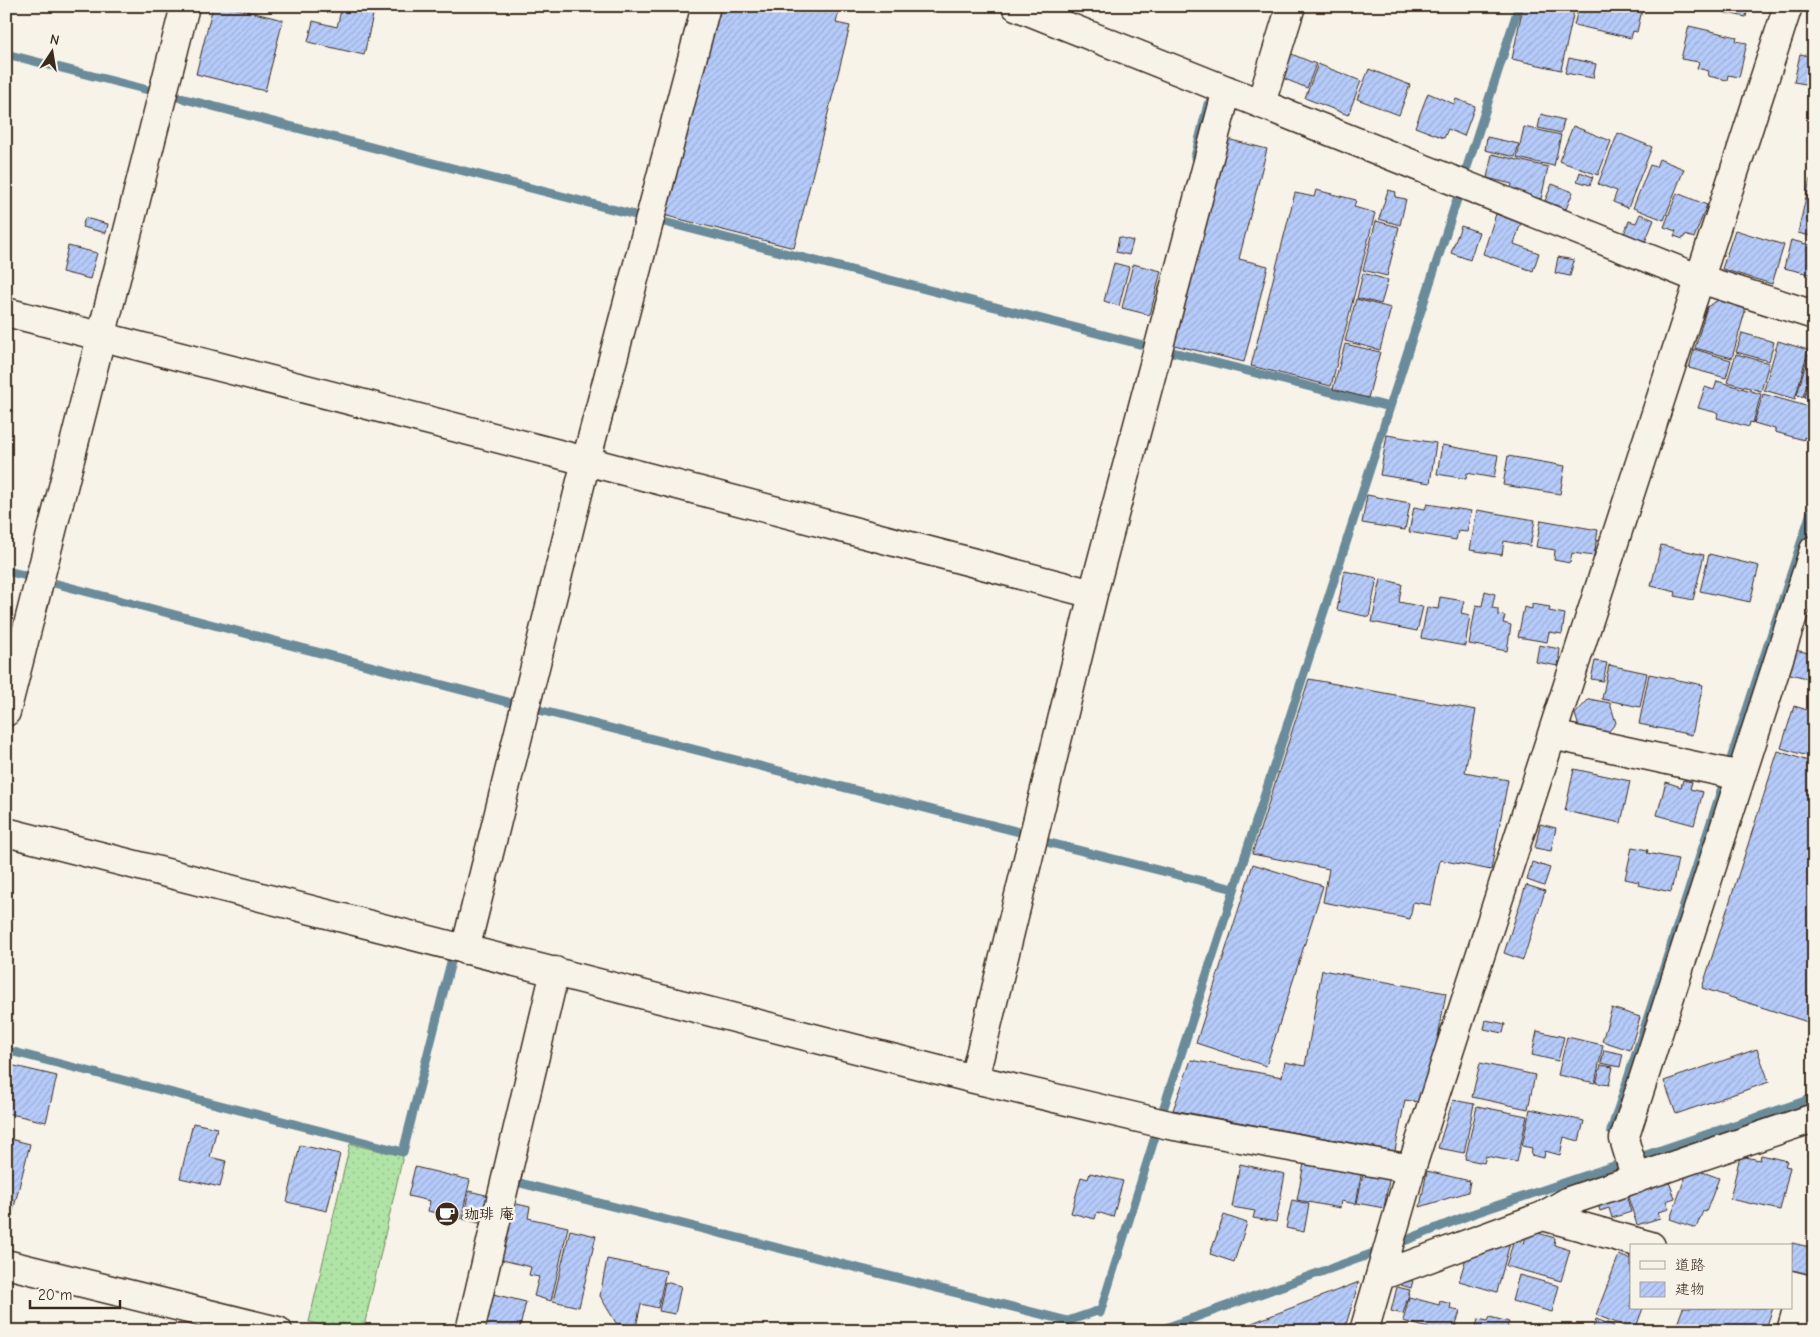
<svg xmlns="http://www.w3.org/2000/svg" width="1820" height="1337" font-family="'Comic Neue','Klee One',sans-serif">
<defs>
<pattern id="grass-dots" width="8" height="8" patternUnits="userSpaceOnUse" patternTransform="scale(1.25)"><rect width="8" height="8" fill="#afe4a6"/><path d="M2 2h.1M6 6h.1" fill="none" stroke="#97c48e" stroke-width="1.8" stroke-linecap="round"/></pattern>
<pattern id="building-hatch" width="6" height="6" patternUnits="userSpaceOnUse" patternTransform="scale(1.25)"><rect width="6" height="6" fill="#b5cbfa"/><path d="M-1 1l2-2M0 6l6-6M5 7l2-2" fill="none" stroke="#9daed6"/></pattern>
</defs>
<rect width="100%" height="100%" fill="#f7f3e8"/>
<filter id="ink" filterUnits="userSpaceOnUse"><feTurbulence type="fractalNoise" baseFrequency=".02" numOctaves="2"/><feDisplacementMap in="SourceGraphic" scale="10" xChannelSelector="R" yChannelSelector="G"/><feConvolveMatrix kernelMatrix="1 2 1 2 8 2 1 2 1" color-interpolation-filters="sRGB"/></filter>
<g filter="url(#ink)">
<path fill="url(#grass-dots)" stroke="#758762" d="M350,1144L403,1156L363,1331H347L309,1322Z"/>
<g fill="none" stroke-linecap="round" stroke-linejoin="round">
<path stroke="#6b8b9a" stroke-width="9" d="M6,54L156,92
M173,96L643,217
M1195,157L1208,104
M1467,167L1519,6
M664,222L1147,346
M1165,350L1390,407
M6,571L32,577
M46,581L515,704L514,710
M535,709L1023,833L1026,824
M1730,762L1814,503
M1046,842L1234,889
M6,1050L403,1152L453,954
M1163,1110L1458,196
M1611,1131L1722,788
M512,1181L1068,1321L1100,1310
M1394,1245L1472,1214L1814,1098
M1100,1313L1154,1140
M1157,1331L1382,1250"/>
</g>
<path fill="url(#building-hatch)" stroke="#3b2a1e" d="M213,6H226L283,20L265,91L196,74Z
M342,6H375L364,55L308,42L313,21L337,27Z
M716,6H818L839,11L836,23L850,26L794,248L663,215Z
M1523,6H1575L1561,70L1512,59Z
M1579,6H1625L1642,10L1637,32L1633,31L1631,38L1574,25Z
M1718,6H1748L1746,17L1717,11Z
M1689,26L1737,37L1736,41L1747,43L1739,77L1728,75L1727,80L1708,76L1709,71L1697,68L1699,62L1681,59Z
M1289,53L1316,64L1307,88L1280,77Z
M1800,54L1814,57V94L1809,93L1811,85L1794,82Z
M1569,58L1596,64L1593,78L1565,73Z
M1318,64L1361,81L1348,115L1305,98Z
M1369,69L1410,85L1399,115L1357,99Z
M1428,93L1454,104L1456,99L1475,106L1464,136L1448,129L1444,138L1415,127Z
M1541,114L1564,120L1561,133L1538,128Z
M1573,126L1611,141L1598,175L1559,161Z
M1524,127L1561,135L1554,166L1517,158Z
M1618,133L1652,147L1628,208L1613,202L1617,191L1598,184Z
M1487,137L1519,144L1515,157L1485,150Z
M1223,138L1267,149L1239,259L1268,266L1244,362L1170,344Z
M1492,154L1548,167L1541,199L1511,192L1512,184L1487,178Z
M1659,159L1684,169L1664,220L1633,208L1650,165L1656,167Z
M1580,172L1593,177L1590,185L1577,181Z
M1810,179L1814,180V237L1798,233Z
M1552,184L1573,192L1566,209L1545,201Z
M1316,190L1356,200L1354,207L1375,213L1331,386L1251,366L1295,193L1314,197Z
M1388,190L1396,192L1395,197L1406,199L1400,225L1379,219Z
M1677,193L1707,205L1694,238L1685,235L1683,239L1674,236L1676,231L1664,227Z
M1496,214L1521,222L1514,244L1539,253L1533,271L1483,254Z
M1640,214L1654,220L1645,242L1624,234L1629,221L1636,223Z
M85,218L108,224L106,233L82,227Z
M1376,221L1399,227L1387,276L1363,270Z
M1461,226L1479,232L1470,260L1451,253Z
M1735,230L1784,245L1772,284L1722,269Z
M1119,237L1133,241L1129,255L1116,252Z
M1791,240L1814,246V275L1784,268Z
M68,246L97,253L90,279L62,272Z
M1558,257L1574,260L1570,276L1555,273Z
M1114,263L1129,267L1119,306L1104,301Z
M1133,264L1161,271L1150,315L1122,308Z
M1363,273L1388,280L1381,304L1357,298Z
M1356,299L1391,308L1380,350L1345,341Z
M1718,300L1746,308L1732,358L1695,348L1707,307Z
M1742,333L1774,342L1769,361L1736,352Z
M1778,341L1808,350L1795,399L1764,390Z
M1345,344L1380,352L1368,398L1333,389Z
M1694,349L1731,360L1726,378L1689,368Z
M1736,354L1769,363L1761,391L1727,382Z
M1808,355L1814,356V361L1803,397L1797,395Z
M1814,363V388L1807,386Z
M1717,381L1761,394L1753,423L1750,422L1749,427L1717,418L1718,413L1698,408L1705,387L1714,390Z
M1807,388L1814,389V400L1804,398Z
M1763,394L1806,406L1808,402L1814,404V434L1811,439L1804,437V440L1775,432V429L1754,423Z
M1387,435L1436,443L1430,483L1380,475Z
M1442,445L1498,455L1494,478L1467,473L1466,479L1437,474Z
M1508,456L1565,466L1560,494L1503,485Z
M1367,495L1410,503L1405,530L1362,523Z
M1427,504L1471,511L1467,532L1458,531L1456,540L1409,532L1414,507L1425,509Z
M1477,510L1535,520L1530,546L1504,541L1502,555L1470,550Z
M1541,520L1598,530L1594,556L1572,553L1570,563L1554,560L1555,550L1536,547Z
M1661,545L1704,555L1693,600L1675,596L1676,592L1651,586Z
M1709,554L1759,566L1750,602L1700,591Z
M1345,571L1377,578L1369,617L1337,610Z
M1381,579L1402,584L1399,602L1423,607L1417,631L1372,622Z
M1485,591L1495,594L1492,608L1498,609V615L1505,616L1503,623L1511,625L1507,651L1469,644L1476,605L1482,606Z
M1440,597L1464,601L1461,613L1470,615L1465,646L1421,638L1427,607L1438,609Z
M1532,604L1550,607L1549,611L1565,614L1562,634L1549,632L1547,642L1518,637L1524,607L1532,609Z
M1539,645L1560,649L1558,666L1536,662Z
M1791,649L1813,654L1807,678L1786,673Z
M1595,661L1607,663L1603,681L1591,679Z
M1609,665L1647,673L1640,707L1602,699Z
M1649,674L1703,685L1692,735L1639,724Z
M1309,679L1476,710L1465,772L1508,780L1491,870L1440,860L1431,905L1413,902L1410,919L1323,902L1329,869L1252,854Z
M1589,699L1610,703L1616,723L1602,739L1581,734L1575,714Z
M1794,706L1814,712V758L1781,748Z
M1778,751L1814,763V1024L1702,988Z
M1574,769L1630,781L1621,823L1565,811Z
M1683,780L1692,782L1690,789L1703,792L1694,825L1657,815L1666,782L1681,787Z
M1540,824L1556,828L1551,851L1535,848Z
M1632,847L1648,850L1647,853L1678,859L1671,892L1638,885L1639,882L1625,879Z
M1532,862L1550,868L1544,886L1527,880Z
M1253,864L1323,886L1266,1066L1196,1043Z
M1526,885L1545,891L1523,960L1504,953Z
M1322,970L1446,993L1436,1048L1418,1102L1405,1100L1395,1151L1173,1110L1191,1060L1282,1077L1285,1062L1305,1066Z
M1612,1008L1640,1017L1630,1050L1602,1041Z
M1486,1020L1505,1024L1503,1033L1484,1029Z
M1537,1031L1564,1037L1558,1061L1532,1055Z
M1567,1037L1603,1045L1595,1083L1558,1075Z
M1757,1049L1769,1082L1676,1114L1664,1081Z
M1604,1050L1623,1054L1620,1067L1601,1063Z
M1480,1063L1535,1075L1528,1109L1472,1097Z
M6,1064L57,1076L46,1122L6,1113Z
M1601,1065L1613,1067L1609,1085L1596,1083Z
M1453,1100L1474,1104L1464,1153L1438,1148Z
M1477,1106L1527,1116L1517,1162L1486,1156L1484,1163L1465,1159Z
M1530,1109L1584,1121L1579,1141L1564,1137L1560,1155L1545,1151L1544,1158L1531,1155L1532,1148L1522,1146Z
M193,1123L217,1128L210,1157L226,1161L220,1187L180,1178Z
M1814,1134V1158L1807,1156Z
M6,1138L30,1144L12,1215L6,1214Z
M300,1145L340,1154L327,1211L287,1202Z
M1761,1155L1787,1161L1785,1166L1790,1167L1780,1210L1730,1199L1740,1156L1760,1160Z
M1305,1158L1362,1170L1356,1204L1341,1201L1340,1208L1297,1200Z
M1240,1164L1285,1174L1276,1222L1253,1218L1255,1211L1232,1207Z
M415,1167L470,1180L461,1219L428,1211L430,1201L408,1196Z
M1689,1167L1719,1178L1706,1212L1703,1211L1696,1228L1670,1219Z
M1364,1169L1390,1175L1384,1208L1357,1203Z
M1427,1171L1470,1181L1468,1192L1420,1207Z
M1090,1173L1123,1181L1113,1217L1097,1212L1095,1219L1071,1213L1081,1177L1088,1179Z
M1666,1174L1675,1198L1666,1201L1669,1209L1658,1212L1660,1218L1637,1225L1625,1188Z
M1624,1188L1631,1212L1612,1218L1609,1208L1600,1211L1596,1197Z
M469,1191L490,1196L483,1224L463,1219Z
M1292,1200L1309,1204L1304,1232L1286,1228Z
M508,1202L530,1207L528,1218L568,1227L551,1301L534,1296L539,1277L529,1275L531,1267L494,1258Z
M1224,1215L1247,1223L1234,1262L1210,1254Z
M570,1230L596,1236L579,1307L553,1301Z
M1528,1230L1555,1238L1554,1245L1570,1250L1561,1281L1506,1266L1514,1240L1524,1243Z
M1511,1239L1497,1292L1459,1281L1467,1255Z
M1792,1243L1814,1248V1278L1791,1273Z
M1631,1251V1308H1643L1635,1330L1596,1315L1619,1255L1629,1259Z
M607,1259L666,1271L658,1308L641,1304L636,1327L616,1323L600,1296Z
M1519,1275L1559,1286L1552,1312L1512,1301Z
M1403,1278L1413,1281L1411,1288L1401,1285Z
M665,1282L681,1286L675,1314L659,1311Z
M1359,1282L1344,1331H1231Z
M1397,1287L1410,1290L1403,1314L1391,1311Z
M489,1293L526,1302L519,1331H479Z
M1409,1297L1439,1305L1440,1301L1451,1304L1450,1309L1460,1311L1454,1331H1439L1403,1321Z
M1683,1308H1773L1765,1331H1686L1676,1327Z
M1490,1317L1509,1322L1507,1327L1522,1331H1475L1478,1319L1488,1321Z
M1596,1319L1614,1326L1612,1331H1592Z"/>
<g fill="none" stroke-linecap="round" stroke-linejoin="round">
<defs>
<path id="minor" d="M1016,6L1700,279L1814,315
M1261,103L1291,6
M6,312L586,461L1093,594
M6,712L185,6
M1552,735L1741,776
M6,832L974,1079L1169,1125L1411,1169
M465,950L586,461L706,6
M974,1079L1093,594L1227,90
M1636,1179L1624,1139L1814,550
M1543,1216L1569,1201L1814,1118
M1380,1276L1543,1216L1651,1246
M1791,1285L1803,1288L1791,1331
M470,1331L555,971
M1364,1331L1411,1169L1788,6"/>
<path id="secondary" d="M6,1264L278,1331"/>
</defs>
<use href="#minor" stroke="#3b2a1e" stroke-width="31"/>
<use href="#secondary" stroke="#3b2a1e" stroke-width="31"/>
<use href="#minor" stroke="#f7f3e8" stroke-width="28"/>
<use href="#secondary" stroke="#f7f3e8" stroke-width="28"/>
</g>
</g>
<defs>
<symbol id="cafe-disc" viewBox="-11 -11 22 22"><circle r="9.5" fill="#3b2a1e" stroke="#f7f3e8"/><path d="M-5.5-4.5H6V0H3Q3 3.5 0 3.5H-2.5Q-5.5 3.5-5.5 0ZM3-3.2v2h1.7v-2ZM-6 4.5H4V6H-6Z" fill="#fff"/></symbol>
</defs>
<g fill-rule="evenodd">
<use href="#cafe-disc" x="433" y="1200" width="28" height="28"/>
</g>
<g text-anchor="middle" stroke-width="5" stroke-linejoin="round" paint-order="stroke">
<g font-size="15" font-weight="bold" fill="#3b2a1e" stroke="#f7f3e8" text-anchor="start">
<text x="464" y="1219">珈琲 庵</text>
</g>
</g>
<rect width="1820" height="1337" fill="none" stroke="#f7f3e8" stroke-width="25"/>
<rect x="12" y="12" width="1795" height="1312" fill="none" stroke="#3b2a1e" stroke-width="2" filter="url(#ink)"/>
<rect x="1630" y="1244" width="162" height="65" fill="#f7f3e8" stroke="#aca397"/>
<rect x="1640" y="1261" width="25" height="8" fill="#f7f3e8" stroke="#aca397"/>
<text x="1675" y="1270" font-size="15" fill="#3b2a1e">道路</text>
<rect x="1640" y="1282" width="25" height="15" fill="url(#building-hatch)" stroke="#aca397"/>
<text x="1675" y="1294" font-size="15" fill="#3b2a1e">建物</text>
<g transform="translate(52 52) rotate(12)" stroke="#f7f3e8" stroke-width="4" paint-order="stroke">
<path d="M0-4L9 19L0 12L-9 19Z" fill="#3b2a1e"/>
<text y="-8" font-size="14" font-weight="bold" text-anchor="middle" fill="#3b2a1e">N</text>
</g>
<path d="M30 1300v8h90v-8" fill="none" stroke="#3b2a1e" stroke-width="2.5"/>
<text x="38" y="1300" font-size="15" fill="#3b2a1e" stroke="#f7f3e8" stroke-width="4" paint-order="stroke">20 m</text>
</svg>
